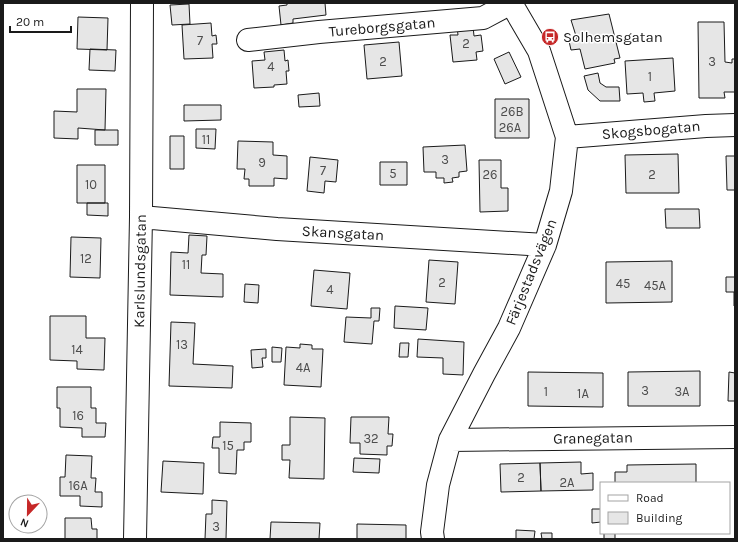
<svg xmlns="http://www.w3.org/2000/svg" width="738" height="542" font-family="Karla,sans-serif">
<rect width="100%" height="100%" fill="#fff"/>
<path fill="#e6e6e6" stroke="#1a1a1a" d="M287,3H325L326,15L293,19V23L281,25L279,6L287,5Z
M189,4L190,24L172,25L170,5Z
M609,14L620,58L614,59L615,63L585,69L580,49L571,50L569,41L577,39L571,20Z
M78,17L108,18L107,50L77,49Z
M698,22H724L725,62L732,63V59H735V92H724L725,98H699Z
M211,23L212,36L216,35L217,44H212L213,58L184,59L182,25Z
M473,26L474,36L481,35L483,51L476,52L477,60L453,62L450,35H458L457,27Z
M399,42L402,76L367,79L364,45Z
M90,49L116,50L115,71L89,70Z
M284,50L285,61L288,60L289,71H286L287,84L274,85V87L254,88L252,61L265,60L264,52Z
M509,52L521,77L505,84L494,59Z
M673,58L675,91L654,93L655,101L644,102L643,93L627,94L625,61Z
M598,73L600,83L606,87H619L620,101H600L588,90L584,76Z
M77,89H106L105,130L78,128V139L54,138V111L77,112Z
M319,93L320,106L299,107L298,95Z
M495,99H529V138H495Z
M184,105H221V120L184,121Z
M196,129H216L215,149L196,148Z
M95,130H118V145H95Z
M170,136H184V169H170Z
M238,141L273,142V155L287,156V179L274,178V186H249V179H244L245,169H237Z
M465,145L467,171L459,172V177L452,178L453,182L444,183V178H436V172H424L423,147Z
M678,154L679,193H626L625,155Z
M726,156H735V190H727Z
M310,157L338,160L336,182L325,181L324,193L307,191Z
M479,160H501V188H508V211L480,212Z
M380,162H407V185H380Z
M77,165H105V203H77Z
M87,203H108V216L87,215Z
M665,209H699L700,228H666Z
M189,235L207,236L206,255H202L201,273L223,274V297L170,295L171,252L188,253Z
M71,237L101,238L100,278L70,277Z
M429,260L458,262L455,304L426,302Z
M672,261V302L606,303V262Z
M314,270L350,273L347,309L311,306Z
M726,277H735V306H734V292H726Z
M245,284L259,285L258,303L244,302Z
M395,306L428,308L426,330L394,328Z
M371,308H380L379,321H374L372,344L344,342L346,317L371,318Z
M50,316H86V338H105L104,370L77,369V361L50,360Z
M171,322L195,323L193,364L233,366L232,388L169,386Z
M418,339L464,342L463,375L443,374V358L417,357Z
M400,343H409L408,357H399Z
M300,344L312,345V349H323L321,387L284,385L286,347L300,348Z
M272,347L282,348L281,362H272Z
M266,349V358H262L263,367L252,368L251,350Z
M700,371V406H628V372Z
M528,372L603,373V407L528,406Z
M729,372L735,373V401H728Z
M57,387H91V408H96V423H106L105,437H82V428L60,427V408H57Z
M290,417L325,418L324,479L289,478L290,460H282V445H290Z
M351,417H389L388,434H393L392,446H387V455L360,454V443H350Z
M220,422L251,423V442H244V450H237L236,474L219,473V448H212L213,437H220Z
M66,455L92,456L91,478H96L95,492H102V507L80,506V496H60V477H65Z
M354,458L380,459L379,473L353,472Z
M163,461L204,463L203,494L161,492Z
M581,462V474L593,473V490L541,491L540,463Z
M540,463L541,491L501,492L500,464Z
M696,464V483H615V472H627V465Z
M212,500L227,501L226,539H205L206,514H212Z
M592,509H601V522L592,523Z
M65,518H91L92,529H97V539H65Z
M271,522L320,523L319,539H270Z
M357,524L406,525V539H357Z
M516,530L535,531L534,539H516Z
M541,533H552V539H542Z
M604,533H615V539H604Z"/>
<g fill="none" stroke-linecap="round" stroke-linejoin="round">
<defs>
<path id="minor" d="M248,40L319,32L483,18L511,3
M567,137L706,126L735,125
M141,217L277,229L545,245
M450,440L735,437
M135,539L141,217L142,3
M433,539L432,532L438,485L450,440L484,374L509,328L545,245L561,191L567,137L539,51L511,3"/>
</defs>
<use href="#minor" stroke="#1a1a1a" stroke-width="24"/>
<use href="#minor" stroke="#fff" stroke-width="22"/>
</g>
<defs>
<symbol id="bus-disc" viewBox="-11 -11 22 22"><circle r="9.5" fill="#c62828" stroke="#fff"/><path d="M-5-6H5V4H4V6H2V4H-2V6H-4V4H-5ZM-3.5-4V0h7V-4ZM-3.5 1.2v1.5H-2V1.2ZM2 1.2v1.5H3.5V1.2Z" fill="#fff"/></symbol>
</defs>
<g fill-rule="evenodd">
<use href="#bus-disc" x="540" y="27" width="20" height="20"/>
</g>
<g text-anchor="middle" stroke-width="3" stroke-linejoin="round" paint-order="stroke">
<g font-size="13" fill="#4d4d4d">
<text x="200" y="45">7</text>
<text x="466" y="48">2</text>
<text x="383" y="66">2</text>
<text x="712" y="66">3</text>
<text x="271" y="71">4</text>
<text x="650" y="81">1</text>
<text x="512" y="116">26B</text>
<text x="510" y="132">26A</text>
<text x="206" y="144">11</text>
<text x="445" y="164">3</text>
<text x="262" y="167">9</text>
<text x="323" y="175">7</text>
<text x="393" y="178">5</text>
<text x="490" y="179">26</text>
<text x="652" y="179">2</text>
<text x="91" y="189">10</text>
<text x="86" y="263">12</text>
<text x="186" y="269">11</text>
<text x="442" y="287">2</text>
<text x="623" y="288">45</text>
<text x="655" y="290">45A</text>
<text x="330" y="294">4</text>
<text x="182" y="349">13</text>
<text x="77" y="354">14</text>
<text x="303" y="372">4A</text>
<text x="645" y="395">3</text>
<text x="546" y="396">1</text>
<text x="682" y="396">3A</text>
<text x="583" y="398">1A</text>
<text x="78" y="420">16</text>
<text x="371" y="443">32</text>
<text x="228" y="450">15</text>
<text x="521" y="482">2</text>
<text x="567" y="487">2A</text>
<text x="78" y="490">16A</text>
<text x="216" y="531">3</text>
</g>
<g font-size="15" fill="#1a1a1a" stroke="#fff">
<text transform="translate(382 27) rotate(-5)" y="5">Tureborgsgatan</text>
<text transform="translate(651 130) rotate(-5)" y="5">Skogsbogatan</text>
<text transform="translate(343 233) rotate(3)" y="5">Skansgatan</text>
<text transform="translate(140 271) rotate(-89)" y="5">Karlslundsgatan</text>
<text transform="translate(531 272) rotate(-68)" y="5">Färjestadsvägen</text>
<text transform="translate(593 438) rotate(-1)" y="5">Granegatan</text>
</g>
<g font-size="15" fill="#1a1a1a" stroke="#fff" text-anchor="start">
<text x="563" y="42">Solhemsgatan</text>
</g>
</g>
<rect width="738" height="542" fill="none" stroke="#1a1a1a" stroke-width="8"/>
<rect x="600" y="482" width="130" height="52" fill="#ffffff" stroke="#a3a3a3"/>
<rect x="608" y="495" width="20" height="6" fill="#ffffff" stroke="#a3a3a3"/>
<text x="636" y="502" font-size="12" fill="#1a1a1a">Road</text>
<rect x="608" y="512" width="20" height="12" fill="#e6e6e6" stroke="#a3a3a3"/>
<text x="636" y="522" font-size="12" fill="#1a1a1a">Building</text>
<g transform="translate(28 514) rotate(202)"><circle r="19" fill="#ffffff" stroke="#a3a3a3"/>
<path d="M0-3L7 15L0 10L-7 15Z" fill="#c62828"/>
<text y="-6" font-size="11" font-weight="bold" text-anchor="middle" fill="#1a1a1a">N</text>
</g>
<path d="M10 26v6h61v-6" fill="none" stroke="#1a1a1a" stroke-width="2"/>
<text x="16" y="26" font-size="12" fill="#1a1a1a" stroke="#ffffff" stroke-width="3" paint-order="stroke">20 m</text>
</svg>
